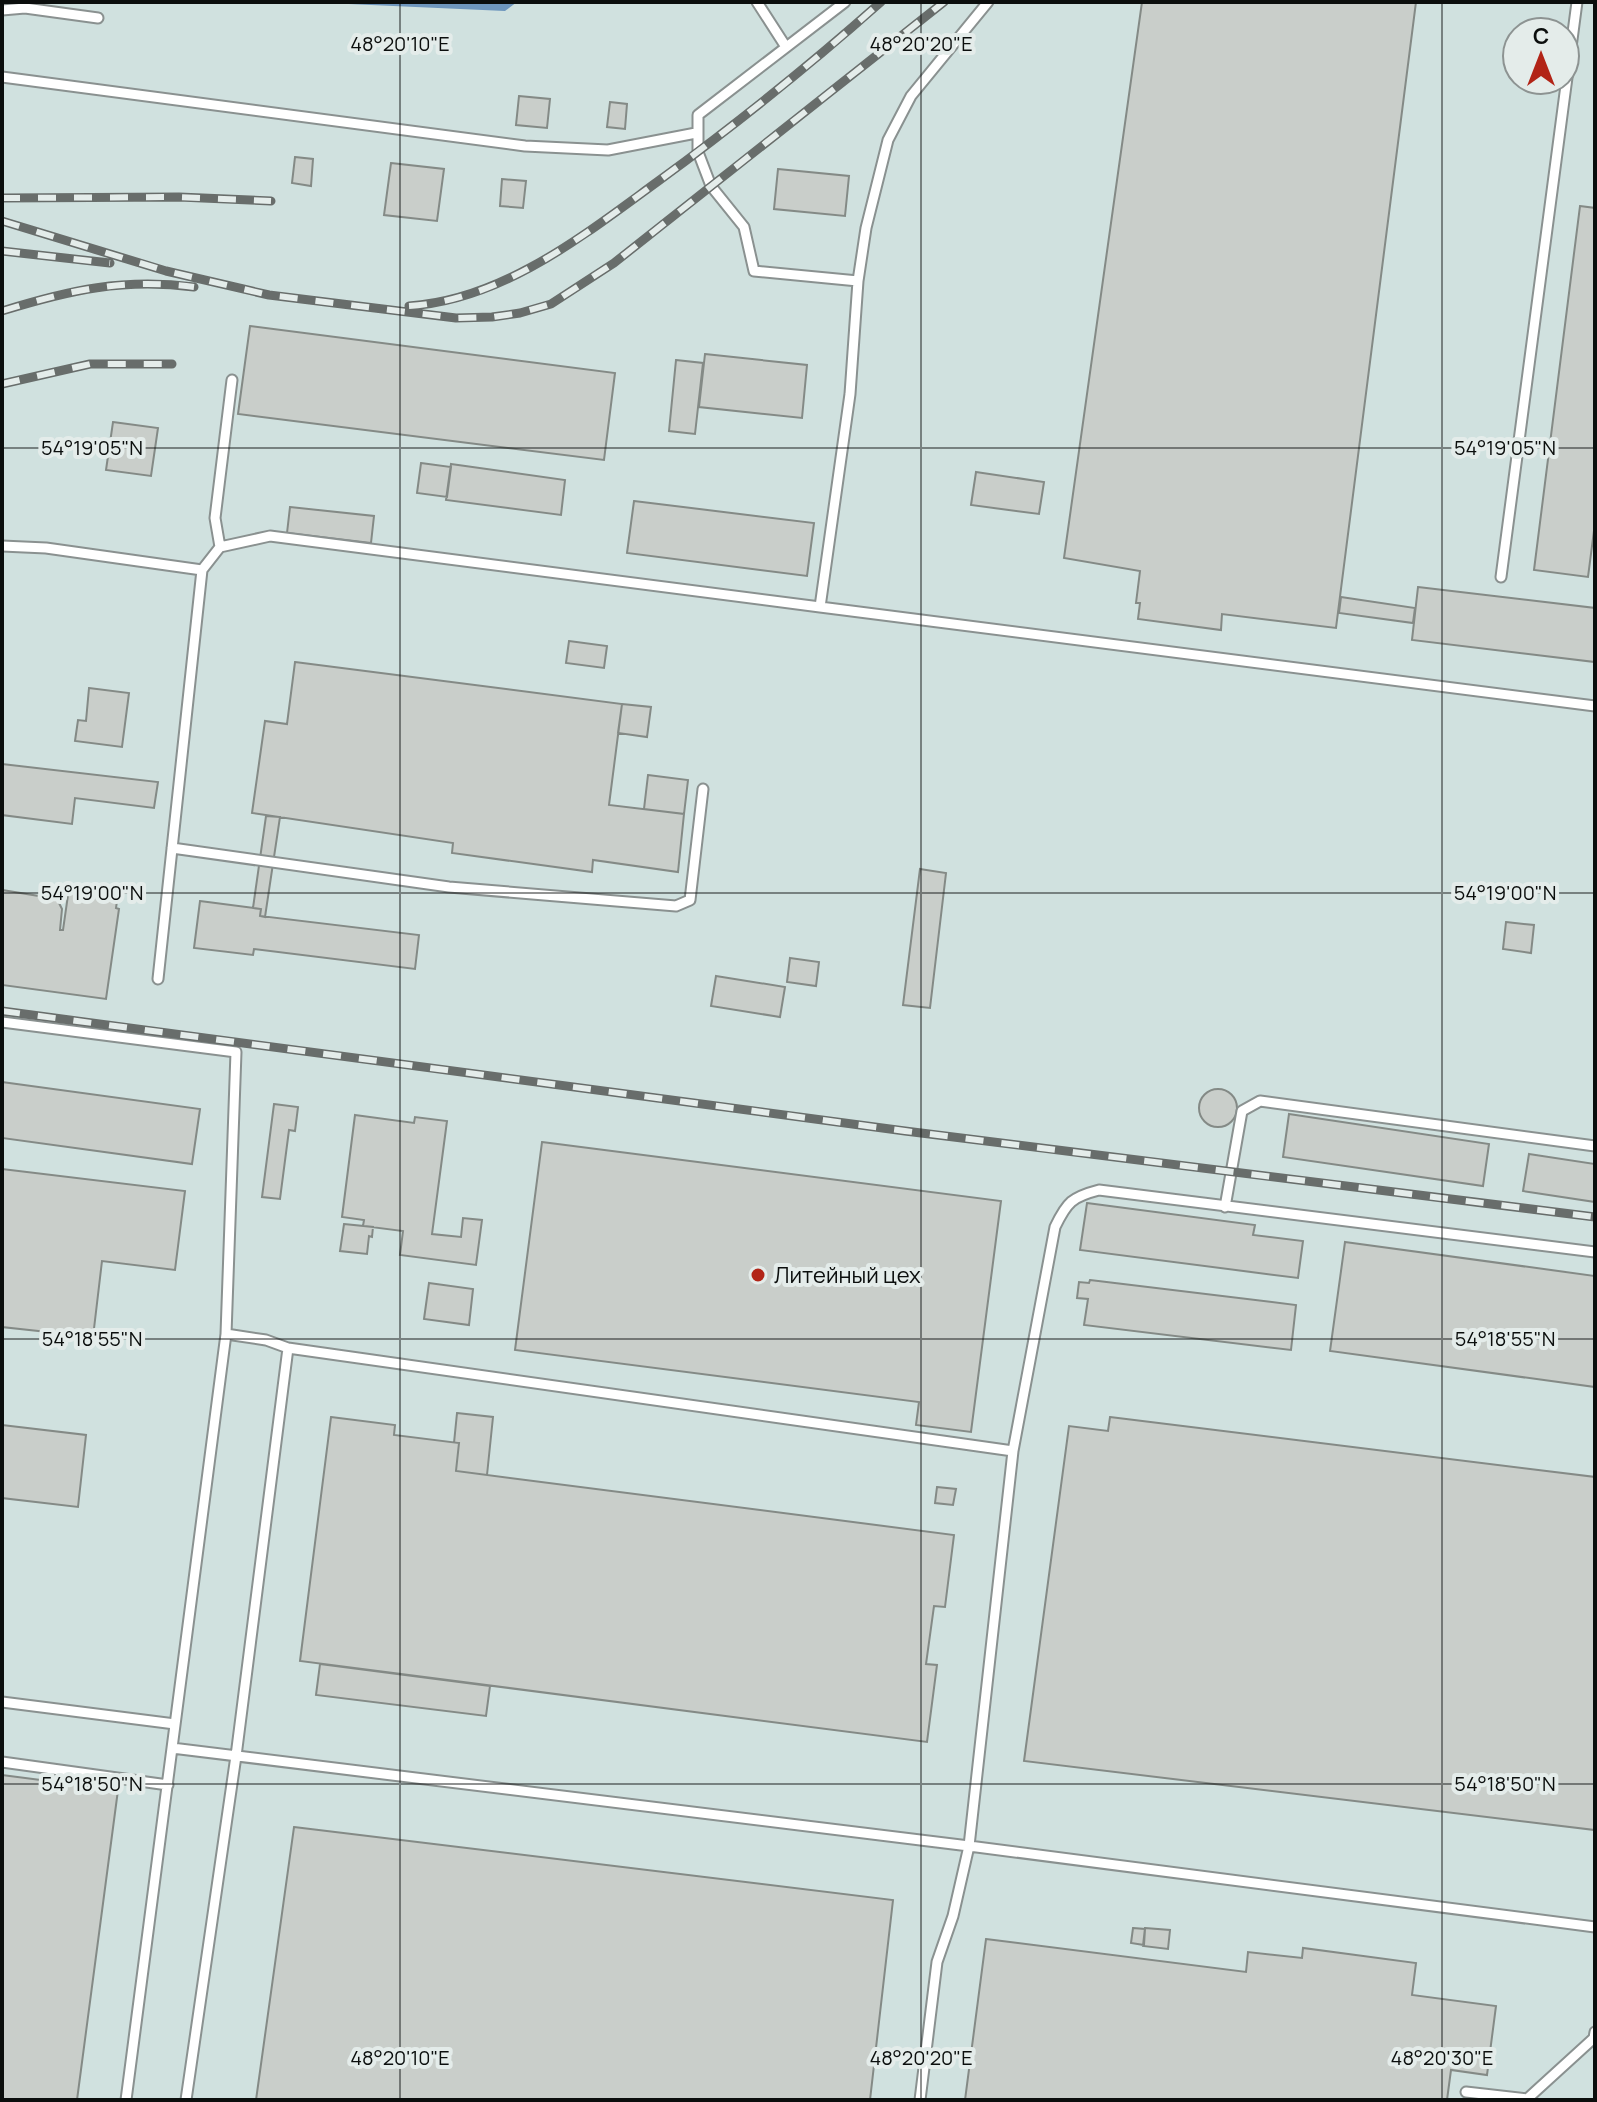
<svg xmlns="http://www.w3.org/2000/svg" width="1597" height="2102" font-family="Manrope,sans-serif">
<rect width="100%" height="100%" fill="#e4ecea"/>
<path fill="#d0e1df" fill-rule="evenodd" d="M2,2H1595V2100H2ZM1517,32H1565V80H1517Z"/>
<path fill="#6e96bd" d="M304,2H517L505,11Z"/>
<path fill="#c9ceca" stroke="#848a86" stroke-width="2" d="M1142,2H1416L1336,628L1222,614L1221,630L1138,619L1140,603H1136L1140,571L1064,558Z
M519,96L550,99L547,128L516,125Z
M610,102L627,104L625,129L607,127Z
M295,157L313,159L311,186L292,183Z
M391,163L444,169L437,221L384,215Z
M778,169L849,176L845,216L774,209Z
M502,179L526,181L523,208L500,206Z
M1580,206L1595,208V523L1588,577L1534,570Z
M250,326L615,373L604,460L238,414Z
M705,354L807,365L802,418L699,407Z
M676,360L703,363L695,434L669,431Z
M113,422L158,428L151,476L106,470Z
M421,463L451,467L447,497L417,493Z
M451,464L565,480L561,515L446,500Z
M976,472L1044,482L1039,514L971,505Z
M634,501L814,523L807,576L627,553Z
M290,507L374,516L371,543L287,533Z
M1418,587L1595,608V662L1412,640Z
M1341,597L1415,608L1413,623L1339,613Z
M569,641L607,646L604,668L566,663Z
M295,662L622,704L609,805L684,814L678,872L593,860L592,872L452,853L453,843L252,813L265,721L287,724Z
M89,688L129,693L122,747L75,741L78,720L86,721Z
M622,704L651,707L647,737L618,733Z
M2,764L158,782L154,808L75,798L72,824L2,815Z
M648,775L688,780L684,814L644,809Z
M266,816L280,817L265,917L260,916L261,909L253,908Z
M920,869L946,873L930,1008L903,1005Z
M69,888L118,894L116,908L119,909L106,999L2,985V890L57,899L62,909L60,930H63Z
M200,901L261,909L260,916L419,935L415,969L254,949L253,955L194,948Z
M1506,922L1534,925L1531,953L1503,949Z
M790,958L819,962L816,986L787,982Z
M716,976L785,987L780,1017L711,1006Z
M2,1082L200,1109L192,1164L2,1138Z
M1199 1108a19 19 0 1 1 38 0a19 19 0 1 1-38 0Z
M274,1104L298,1107L295,1131L289,1130L280,1199L262,1197Z
M1289,1114L1489,1144L1483,1186L1283,1157Z
M355,1115L414,1123L415,1117L447,1121L432,1234L461,1237L463,1218L482,1220L476,1265L400,1255L403,1231L363,1226L364,1220L342,1217Z
M542,1142L1001,1201L971,1432L916,1425L919,1402L515,1350Z
M1529,1154L1595,1164V1202L1523,1191Z
M2,1169L185,1191L175,1270L102,1261L93,1337L2,1327Z
M1087,1203L1255,1225L1253,1235L1303,1241L1298,1278L1080,1250Z
M344,1224L373,1227L372,1237L369,1236L367,1254L340,1251Z
M1345,1242L1595,1276V1387L1330,1351Z
M1090,1280L1296,1305L1291,1350L1084,1325L1088,1299L1077,1298L1079,1282L1089,1283Z
M429,1283L473,1289L469,1325L424,1319Z
M457,1413L493,1417L487,1475L456,1471L459,1443H454Z
M331,1417L395,1425L394,1435L459,1443L456,1471L954,1535L945,1607L934,1606L926,1664L937,1665L927,1742L300,1661Z
M1110,1417L1595,1477V1830L1024,1761L1069,1426L1108,1431Z
M2,1425L86,1435L78,1507L2,1498Z
M937,1487L956,1489L953,1505L935,1503Z
M320,1664L490,1686L486,1716L316,1695Z
M2,1775L118,1790L77,2100H2Z
M294,1827L893,1900L870,2100H256Z
M1133,1928L1145,1929L1144,1945L1131,1943Z
M1145,1928L1170,1930L1168,1949L1143,1946Z
M986,1939L1246,1972L1248,1952L1302,1958L1303,1948L1416,1963L1412,1995L1496,2006L1487,2075L1451,2070L1447,2100H965Z"/>
<g fill="none" stroke-linecap="round" stroke-linejoin="round">
<defs>
<path id="service" d="M757,2L786,47
M845,2L698,115V152L711,186L744,227L754,271L858,281L850,394L820,607L1595,706
M2,10L25,8L98,18
M2,77L525,146L608,150L696,133
M858,281L866,228L888,140L911,96L988,2
M2,546L46,548L202,570
M220,547L215,518L232,380
M1501,577L1577,2
M172,848L449,887L676,906L690,900L703,789
M158,979L202,570L220,547L270,536L820,607
M2,1022L236,1052L226,1334L172,1748
M1225,1207L1242,1111L1260,1101L1595,1146
M288,1348L1013,1451
M2,1702L175,1724
M2,1762L168,1785
M1466,2092L1527,2099L1594,2038L1595,2032
M126,2100L172,1748L969,1846L1595,1927
M186,2100L236,1756L288,1348L266,1340L226,1334
M920,2100L937,1962L953,1916L969,1846L1013,1451L1055,1227C1067,1202 1072,1197 1099,1190L1595,1252"/>
</defs>
<use href="#service" stroke="#8a9190" stroke-width="13"/>
<use href="#service" stroke="#fff" stroke-width="9"/>
<defs>
<path id="rail" d="M2,198L179,197L271,201
M2,221L166,271L269,295L456,318L492,317L520,313L551,304L614,263L944,2
M2,251L110,263
M409,306C503,300 584,235 657,182C735,125 809,66 881,2
M2,311C70,290 123,278 194,287
M2,384L90,364H172
M2,1011L905,1131L1595,1217"/>
</defs>
<use href="#rail" stroke="#686d6b" stroke-width="9"/>
<use href="#rail" stroke="#e4ecea" stroke-width="6" stroke-dasharray="18" stroke-linecap="butt"/>
</g>
<path fill="none" stroke="#0b0e0d" stroke-width="2" stroke-opacity="0.45" d="M2,2H1595M400,2V2100M921,2V2100M1442,2V2100M2,448H1595M2,893H1595M2,1339H1595M2,1784H1595"/>
<circle fill="#b22417" stroke="#e4ecea" stroke-width="3" cx="758" cy="1275" r="8"/>
<g text-anchor="middle" stroke-width="8" stroke-linejoin="round" paint-order="stroke">
<g font-size="22" fill="#0b0e0d" stroke="#e4ecea" text-anchor="start">
<text x="774" y="1283">Литейный цех</text>
</g>
</g>
<g font-size="20" text-anchor="middle" fill="#0b0e0d" stroke="#e4ecea" stroke-width="8" stroke-linejoin="round" paint-order="stroke">
<text x="400" y="51">48°20'10"E</text>
<text x="921" y="51">48°20'20"E</text>
<text x="92" y="455">54°19'05"N</text>
<text x="1505" y="455">54°19'05"N</text>
<text x="92" y="900">54°19'00"N</text>
<text x="1505" y="900">54°19'00"N</text>
<text x="92" y="1346">54°18'55"N</text>
<text x="1505" y="1346">54°18'55"N</text>
<text x="92" y="1791">54°18'50"N</text>
<text x="1505" y="1791">54°18'50"N</text>
<text x="400" y="2065">48°20'10"E</text>
<text x="921" y="2065">48°20'20"E</text>
<text x="1442" y="2065">48°20'30"E</text>
</g>
<rect width="1597" height="2102" fill="none" stroke="#0b0e0d" stroke-width="8"/>
<g transform="translate(1541 56)"><circle r="38" fill="#e4ecea" stroke="#8d9392" stroke-width="2"/>
<path d="M0-6L14 30L0 20L-14 30Z" fill="#b22417"/>
<text y="-12" font-size="22" font-weight="bold" text-anchor="middle" fill="#0b0e0d">С</text>
</g>
</svg>
